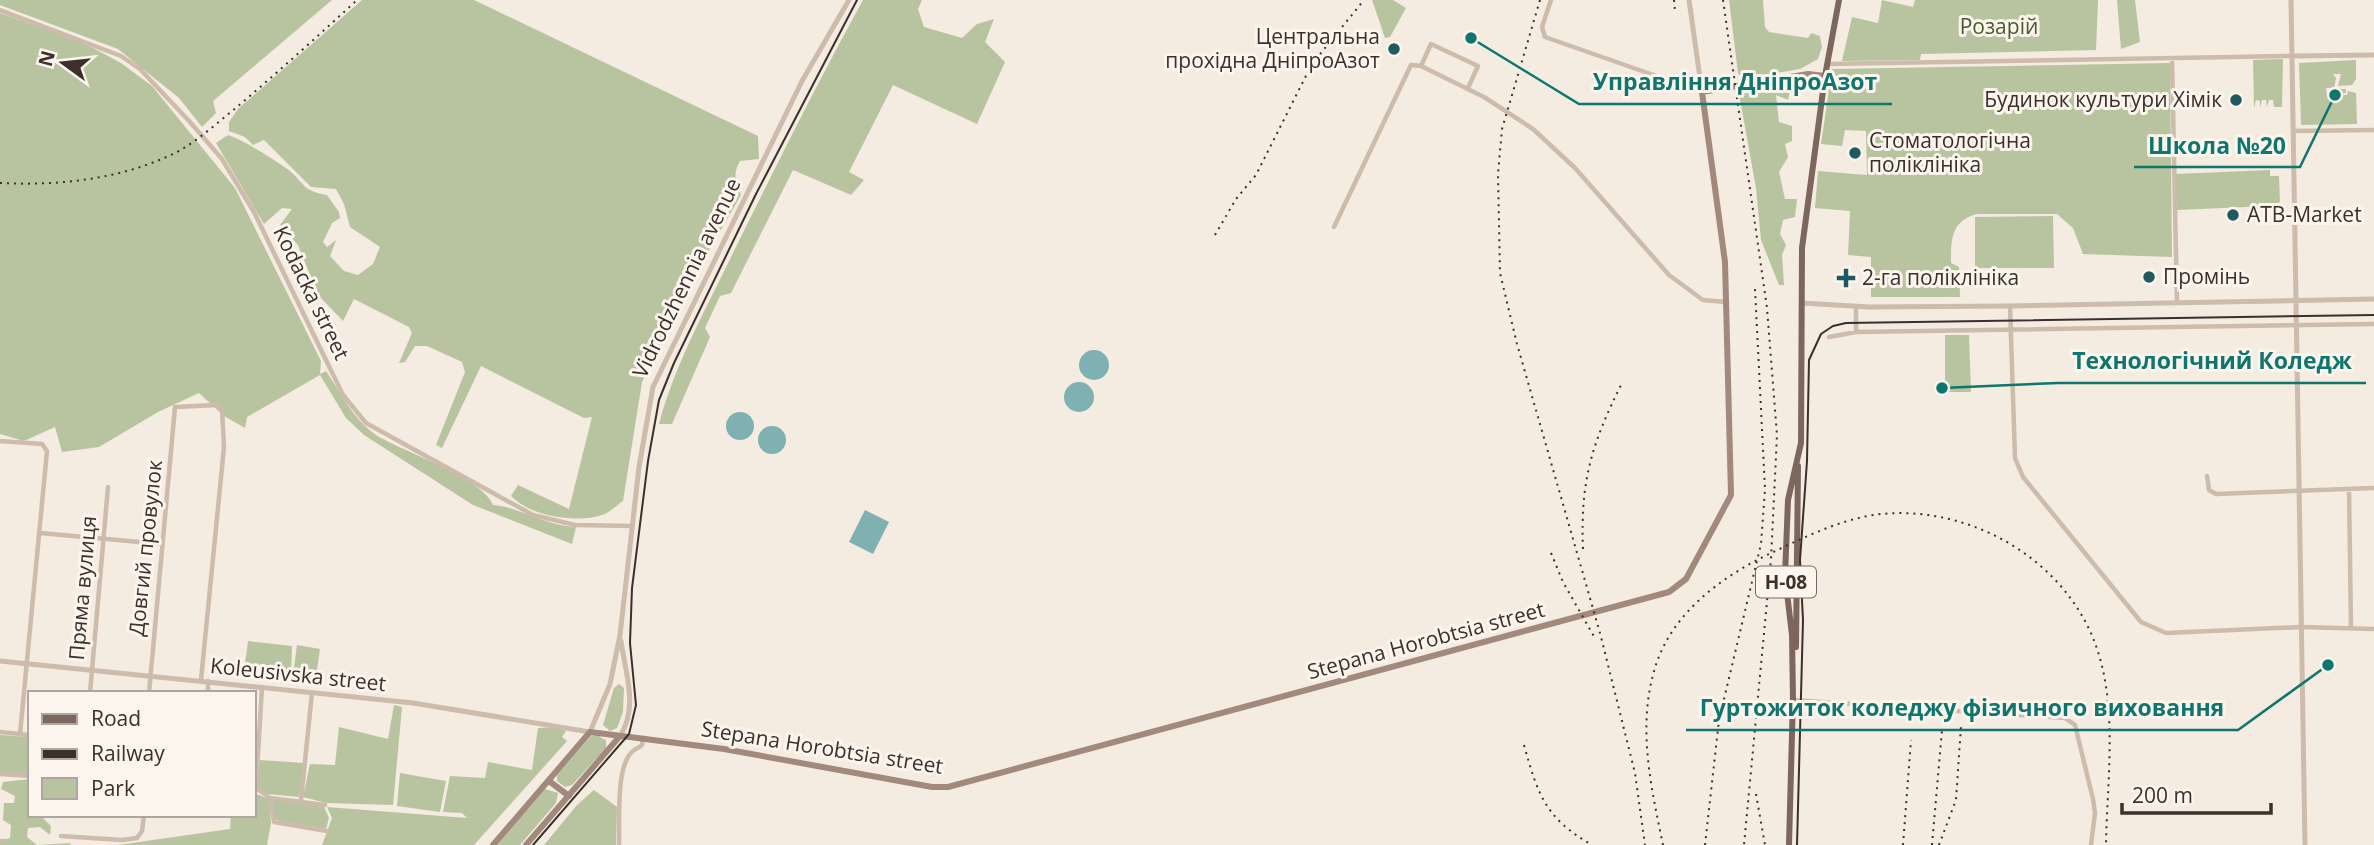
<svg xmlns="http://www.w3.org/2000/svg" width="2374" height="845" font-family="'Open Sans',sans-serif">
<rect width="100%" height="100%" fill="#f4ebe1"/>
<path fill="#b8c4a0" d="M0,0H332L213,101L216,113L202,127L179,98L118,49L0,5Z
M362,0H474L758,136L759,159L740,161C732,175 736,181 741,195L692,280L642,382L623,501C617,505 611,511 605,514C578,524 531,517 511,496L518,485L569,509L592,417L584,418L481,366L442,448L436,445L465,372L462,362L427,346H415L405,362L399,363L412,333L409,327L354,299L343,321L318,295L298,245L280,225L292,209L282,208L264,224L216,143L228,135C245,141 270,157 286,168C305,182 301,191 327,195L339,212L340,218L332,223L323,242L327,247L336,240L330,256L344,271L358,275L373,264L380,247L350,227L344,204L336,189L311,187L264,140L253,145L245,137L229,131V122L238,109Z
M863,0H922L918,9L924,27L962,38L977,24L994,19L985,42L1005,62L977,124L893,85L849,172L864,180L851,195L793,170L731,293L720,296L705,328L710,337L672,424H659C675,364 706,309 733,253C775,168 817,83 863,0Z
M1372,0H1393L1406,8L1390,37L1385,38Z
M1729,0H1763L1765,27L1769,32L1808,38L1811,33L1820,36L1822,47L1818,59L1800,69L1742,79L1738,73Z
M1882,0L1913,7L1915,0H2098L2096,50L1921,54L1920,60L1842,61L1852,17L1878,23Z
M2117,0H2135L2140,42L2121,49Z
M0,13L82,42L121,63L152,86L235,188L321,361L320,374L326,371C343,396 354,422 381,438C406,452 485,480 493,505C520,507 542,525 576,527L572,544L473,505L364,435L346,418L320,375L247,417L245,428L224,416L199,393L158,412L99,447L62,452L55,427L24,441L0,434Z
M2283,59L2282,107H2274L2273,100H2269L2267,107L2266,100H2262L2260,108V101L2256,100L2254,108L2253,60Z
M2356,60V79L2352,85L2338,86L2341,74H2333L2336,78L2334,89H2346V93L2331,94V88H2326L2327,95H2347L2348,91L2356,93L2357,124L2301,125L2299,63Z
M2170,63L2172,257L2083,254L2073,228L2057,214H1977C1951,221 1951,239 1951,263L1959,267L1960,297H1871V257L1848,255L1850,211L1815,208L1818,171L1867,175L1866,131L1845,130L1842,146L1821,144L1832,69Z
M1805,77L1810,78L1811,88L1791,86L1788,100L1776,95L1779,122L1792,126V141L1785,144L1788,157L1779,172L1785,199H1797L1795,217L1783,220L1780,234L1786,245L1782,255L1784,285H1779L1761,240L1756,188L1738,88Z
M2270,170V176H2279L2280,202L2270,206L2176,210L2175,174Z
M2053,216L2054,268H1975V217Z
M1945,335H1969L1971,392H1945Z
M248,641L292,646L291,675L244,672Z
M297,645L320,649L316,678L293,675Z
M619,684L624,688L623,712L617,728L610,731L603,725L614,688Z
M394,705L402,707L393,805L326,803L303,797L310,764L335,765L339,727L388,739Z
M556,727L566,731L562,737L567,741L474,845H322L332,818L327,807L467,818L462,813L443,812L450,776L485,778L488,762L532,770L538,728Z
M0,735L30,737V775L0,772Z
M596,735L606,740V748L572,785L565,787L557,781V775L591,736Z
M260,760L304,763L299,797L267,794L257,787Z
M400,773L446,781L440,812L397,806Z
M30,779L29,816L43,818L51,826L50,835L40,827L28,828L27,837L37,845L71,843L70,845H0V841L10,838L11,825L3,820L4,803H14L15,796L1,789L3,782Z
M545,789L558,793L556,803L520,845H496Z
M594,790L617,807L616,845H544L577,805Z
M254,793L269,799L271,823L267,845H118L230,829L231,815H254Z
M272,799L324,807L329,818L326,829L274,820Z"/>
<path fill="#7fb0b2" d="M1079 365a15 15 0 1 1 30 0a15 15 0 1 1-30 0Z
M1064 397a15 15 0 1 1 30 0a15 15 0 1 1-30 0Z
M726 426a14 14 0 1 1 28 0a14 14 0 1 1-28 0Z
M758 440a14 14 0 1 1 28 0a14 14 0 1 1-28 0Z
M865,510L889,522L873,554L849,542Z"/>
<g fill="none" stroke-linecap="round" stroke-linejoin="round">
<path stroke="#cdbbac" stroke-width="4.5" d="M1551,0L1542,27L1545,37L1702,92
M0,10L121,56L140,69L190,122L222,159L254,212L343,395L366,423L533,515L575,525L632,526
M2172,59L2177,303
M1827,64L2292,56
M1468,88L1478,66L1431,44L1421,66L1484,97L1533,129L1575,168L1669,275L1703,300L1726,302
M2293,131L2374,130
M1334,227L1411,65L1421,66
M2010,306L2015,458L2023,477L2141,622L2166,633L2302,627L2374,629
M1856,332V306
M1829,337L1856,332L2374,324
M0,441L42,444L47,451L20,734
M2207,476L2209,490L2216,494L2374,488
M2349,489L2351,628
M40,533L162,544
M90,693L108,487
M149,693L175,407L217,405L222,409L224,447L201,680
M208,693V681
M1793,700L2065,718L2075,725L2093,799L2095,813L2091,845
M0,732L30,735
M0,774L30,776
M256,788L262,687
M254,792L256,788L270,798L325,805
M270,798L274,822L327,831
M301,800L312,693
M61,836L122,840L137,838L142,831L144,815
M0,841H4
M619,845C620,824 615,765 633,751C636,748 639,748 642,745L643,738"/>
<path stroke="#cdbbac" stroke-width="5" d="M1689,0L1702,92
M2291,0L2305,845
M2292,56L2374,55
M1802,303L1869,307L2010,306L2374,299
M0,661L413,703L590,732L610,684L620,635L639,467L653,387L802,81L849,0
M620,736C639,707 625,672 621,641"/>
<path stroke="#a18a7d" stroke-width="6" d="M549,781L569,796
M493,845L590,732L724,749L932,787H948L1669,592L1686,579L1731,495L1725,262L1702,92L1808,74L1825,76
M526,845L620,736"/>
<path stroke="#7d675c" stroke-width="6" d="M1796,647L1798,466
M1793,700L1792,635L1785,576L1788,500L1801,443L1802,248L1825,76L1839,0
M1789,845L1793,697"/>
<path stroke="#3b302b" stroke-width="2" d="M533,845L629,734L636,705L630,643L632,588L648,461L659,400L674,363L756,194L857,0
M1797,845L1803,620L1800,560L1807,461L1809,360L1821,334L1833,326L1846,323L2374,315"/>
<path stroke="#3b302b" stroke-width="2" stroke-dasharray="2 5" stroke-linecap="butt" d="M1540,0L1502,129L1498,174L1500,273L1517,344L1600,633L1635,773L1645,845
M1674,0L1675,11
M1723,0L1767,308L1777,435L1771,559L1744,845
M0,183C60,186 123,179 177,152C199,140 218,122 237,107C278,72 318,36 357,0
M1215,235L1236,199L1256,175L1312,64L1364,0
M1583,549C1580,481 1592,443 1622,383
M1551,553L1563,582L1596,640
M1524,745C1538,795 1545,818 1592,845
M1756,794L1765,845
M1663,845C1651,787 1637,726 1655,668C1671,614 1720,578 1767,555C1803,538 1842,518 1881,514C1975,505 2072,564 2099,655C2117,715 2107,783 2106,845
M1705,845L1719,720L1761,544L1765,489L1755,289
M1903,845L1911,740
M1932,845L1942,730
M1939,845L1956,800L1961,726"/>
</g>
<g fill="#1f5a5e" stroke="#fbf5ee" stroke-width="2.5">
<circle cx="1394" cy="49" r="7"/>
<circle cx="2236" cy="100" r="7"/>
<circle cx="1855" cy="153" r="7"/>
<circle cx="2233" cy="215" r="7"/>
<circle cx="2149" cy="277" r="7"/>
<path d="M1842.5 267.5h7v7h7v7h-7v7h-7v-7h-7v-7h7z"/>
</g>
<g text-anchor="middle" stroke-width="6" stroke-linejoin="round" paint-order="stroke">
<rect fill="#fbf5ee" stroke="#756b66" stroke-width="2" x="1756" y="566.5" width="60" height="31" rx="5"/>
<g font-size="19" font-weight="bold" fill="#3b302b">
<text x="1786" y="589">Н-08</text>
</g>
<g font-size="21" fill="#4a5a2e" stroke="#fbf5ee">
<text x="1999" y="34">Розарій</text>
</g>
<g font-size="21" fill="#3b302b" stroke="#fbf5ee" text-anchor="start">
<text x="1380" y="44" text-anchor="end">Центральна<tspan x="1380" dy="24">прохідна ДніпроАзот</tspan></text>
<text x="2222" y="107" text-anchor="end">Будинок культури Хімік</text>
<text x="1869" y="148">Стоматологічна<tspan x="1869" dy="24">поліклініка</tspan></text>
<text x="2247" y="222">ATB-Market</text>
<text x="2163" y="284">Промінь</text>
<text x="1862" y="285">2-га поліклініка</text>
</g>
<g font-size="21" fill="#3b302b" stroke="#fbf5ee">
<text transform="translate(687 278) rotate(-64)" y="7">Vidrodzhennia avenue</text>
<text transform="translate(311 293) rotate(64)" y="7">Kodacka street</text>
<text transform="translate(146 548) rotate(-84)" y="7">Довгий провулок</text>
<text transform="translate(83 588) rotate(-85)" y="7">Пряма вулиця</text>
<text transform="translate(1426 641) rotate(-15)" y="7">Stepana Horobtsia street</text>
<text transform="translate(298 675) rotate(6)" y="7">Koleusivska street</text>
<text transform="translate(822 748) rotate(9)" y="7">Stepana Horobtsia street</text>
</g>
</g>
<path fill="none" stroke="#0f766e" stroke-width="2.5" d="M1471 38L1579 104H1892M2335 95L2300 167H2134M1942 388L2058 383H2366M2328 665L2238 730H1686"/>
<g fill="#0f766e" stroke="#fbf5ee" stroke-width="2.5">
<circle cx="1471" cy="38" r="7"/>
<circle cx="2335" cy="95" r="7"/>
<circle cx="1942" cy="388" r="7"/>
<circle cx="2328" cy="665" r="7"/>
</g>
<g font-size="23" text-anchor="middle" font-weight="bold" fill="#0f766e" stroke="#fbf5ee" stroke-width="6" stroke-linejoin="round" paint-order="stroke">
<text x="1735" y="90">Управління ДніпроАзот</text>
<text x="2217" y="154">Школа №20</text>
<text x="2212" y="369">Технологічний Коледж</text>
<text x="1962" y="716">Гуртожиток коледжу фізичного виховання</text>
</g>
<rect x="28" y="691" width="228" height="126" fill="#fbf5ee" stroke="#aea6a0" stroke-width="2"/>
<rect x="42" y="714" width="35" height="10" fill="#7d675c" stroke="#aea6a0" stroke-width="2"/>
<text x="91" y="726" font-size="21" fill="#3b302b">Road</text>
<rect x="42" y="749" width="35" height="10" fill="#3b302b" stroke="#aea6a0" stroke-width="2"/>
<text x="91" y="761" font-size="21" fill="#3b302b">Railway</text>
<rect x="42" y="778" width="35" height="21" fill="#b8c4a0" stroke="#aea6a0" stroke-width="2"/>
<text x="91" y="796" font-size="21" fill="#3b302b">Park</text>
<g transform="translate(63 63) rotate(285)" stroke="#fbf5ee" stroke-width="5" paint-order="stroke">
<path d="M0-5L12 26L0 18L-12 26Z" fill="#3b302b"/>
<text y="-10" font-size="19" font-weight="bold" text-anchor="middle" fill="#3b302b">N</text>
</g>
<path d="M2122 803v10h149v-10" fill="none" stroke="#3b302b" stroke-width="3.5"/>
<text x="2132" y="803" font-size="21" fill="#3b302b" stroke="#fbf5ee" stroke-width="5" paint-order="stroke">200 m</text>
</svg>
